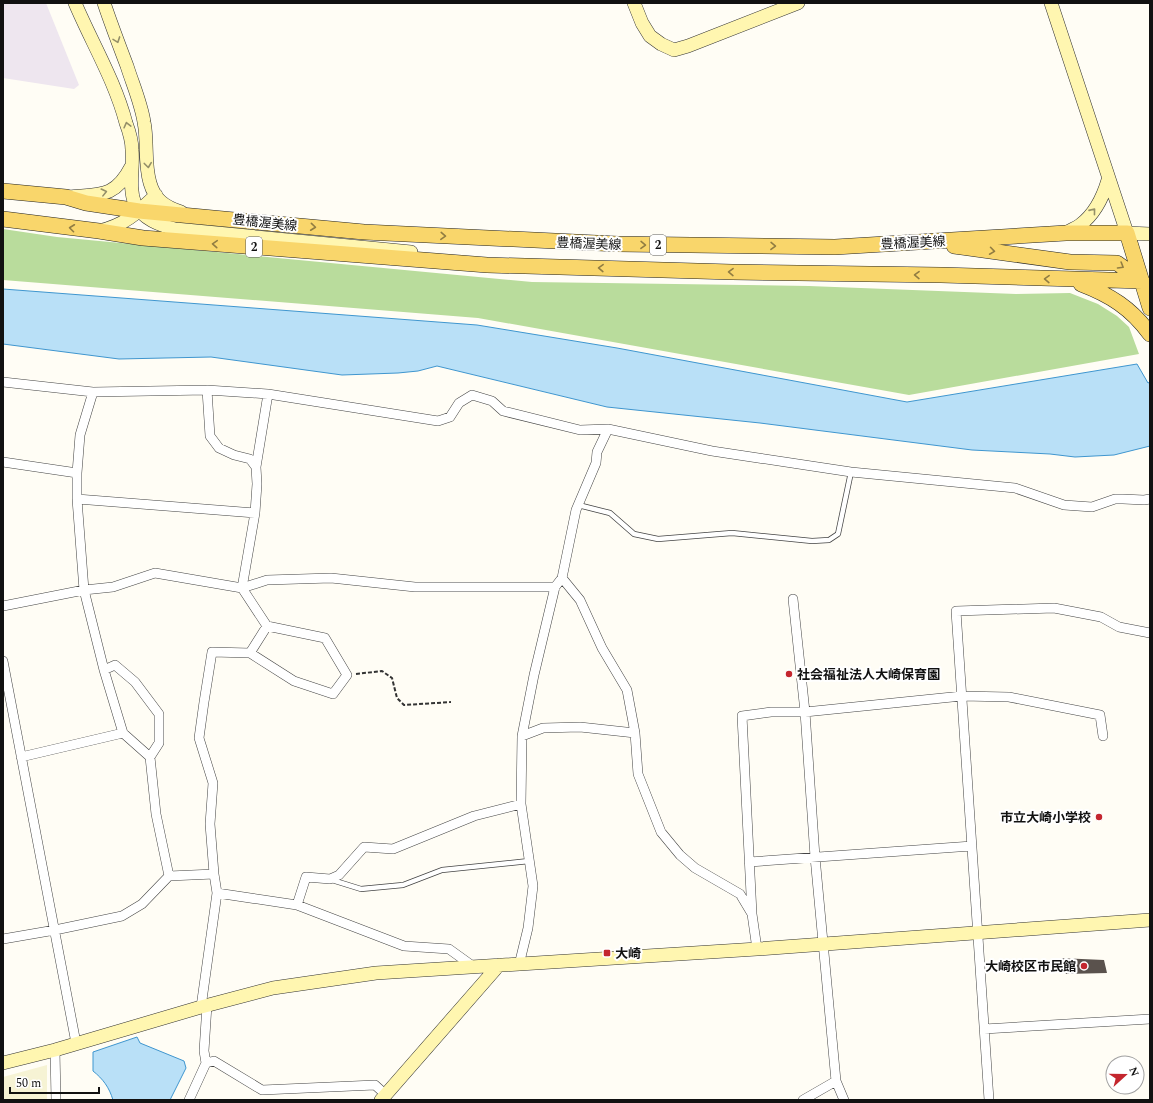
<svg xmlns="http://www.w3.org/2000/svg" width="1153" height="1103" font-family="Spectral,'Noto Sans JP',serif">
<rect width="100%" height="100%" fill="#fffdf5"/>
<path fill="#eee6ef" d="M3,3H46L79,85L74,89L3,78Z"/>
<path fill="#f6f3d4" d="M47,1065V1100H3V1077Z"/>
<path fill="#b9dc9c" d="M3,229L57,237L532,282L809,286L1016,294L1070,293L1098,304L1117,316L1129,327L1139,354L909,395L478,318L3,280Z"/>
<path fill="#b9e0f7" stroke="#3f96cf" d="M3,289L477,325L617,348L907,402L1137,364L1148,383L1150,382V446L1114,455L1075,457L1050,454L972,450L760,423L607,407L437,366L418,371L398,373L342,375L211,357L119,359L3,344Z
M137,1037L140,1043L184,1061L186,1068L170,1100H113C109,1087 103,1079 93,1071V1052Z"/>
<path fill="#5a524d" d="M1059,958L1104,960L1107,973L1066,974Z"/>
<g fill="none" stroke-linecap="round" stroke-linejoin="round">
<defs>
<path id="lane" d="M578,505L610,513L634,534L658,539L732,533L812,541L829,540L838,534L851,472
M332,880L361,889L403,885L442,870L529,861"/>
<path id="street" d="M3,382L93,392L207,390L268,394L438,421L450,417L459,403L472,395L492,401L503,411L580,430L608,429L712,451L851,472L1015,488L1064,505L1092,507L1115,499H1123L1144,500L1150,499
M207,390L210,436L219,448L234,455L250,459L256,467L257,484L255,513L242,588L267,626L325,638L347,675L333,694L294,681L250,653L212,652L204,702L199,738L213,783L210,824L214,874
M93,392L80,435L77,473V499L84,590L104,670L123,733L150,757L156,814L169,876
M3,462L77,473
M256,467L268,394
M77,499L255,513
M562,578L580,600L602,648L627,690L635,733L638,774L661,832L680,855L695,868L740,894L752,914L757,949
M793,599L805,712L815,857L836,1081L844,1100
M3,606L84,590L113,587L155,573L242,588L267,580L331,578L415,587H555
M250,653L267,626
M3,661L76,1043
M104,670L115,665L135,682L159,714V743L150,757
M522,736L543,728L580,727L635,733
M21,757L123,733
M749,862L972,846
M217,893L297,905L404,946L449,949L474,967
M297,905L306,877L330,879L339,875L364,847L393,849L474,816L521,804
M752,914L742,716L771,712H805L962,696L1009,697L1100,715L1103,736
M3,939L55,930L122,916L142,904L169,876L214,874L217,893L201,1007
M519,965L528,928L533,886L521,804L522,736L534,675L555,587L562,578L576,510L596,463L597,452L608,429
M984,1029L1150,1019
M55,1050L56,1100
M206,1063L214,1061L262,1090L375,1085L386,1095
M189,1100L206,1063L204,1051L207,1005
M803,1100L836,1081
M989,1100L956,611L1054,608L1101,617L1119,627L1150,633"/>
<path id="secondary" d="M75,3C92,43 115,81 126,123C129,131 132,141 132,150C134,167 128,187 135,204C143,219 159,225 175,229L411,252
M104,3C111,24 119,45 127,66C133,85 141,103 144,122C148,141 144,163 150,183C155,200 165,207 181,212
M634,3L642,23L650,36L661,44L674,50L688,46L798,3
M1051,3L1127,233L1150,234
M69,197C100,194 115,198 131,167
M99,231C125,225 137,213 156,195
M1066,233C1070,230 1076,228 1080,225C1095,214 1103,197 1108,180
M3,1063L55,1050L201,1007L273,988L376,973L757,949L1150,920
M381,1100L499,965"/>
<path id="primary" d="M3,191L66,197L86,203L139,211L364,232L618,244L835,247L1066,233H1127L1150,308
M3,219L99,231L143,238L487,265L732,272L941,275L1142,281
M954,246L1070,262L1117,263L1142,281
M1081,284C1110,295 1131,308 1150,334"/>
</defs>
<use href="#lane" stroke="#444" stroke-width="6"/>
<use href="#street" stroke="#444" stroke-width="10"/>
<use href="#secondary" stroke="#333" stroke-width="14"/>
<use href="#primary" stroke="#222" stroke-width="16"/>
<path stroke="#333" stroke-width="2" stroke-dasharray="4 2" stroke-linecap="butt" d="M356,674L382,671L392,678L397,698L404,705L451,702"/>
<use href="#lane" stroke="#fff" stroke-width="4.5"/>
<use href="#street" stroke="#fff" stroke-width="9"/>
<use href="#secondary" stroke="#fff6b0" stroke-width="13"/>
<use href="#primary" stroke="#f9d66b" stroke-width="15"/>
</g>
<defs><path id="oneway-chevron" d="M-2-3.5L2.5 0L-2 3.5" fill="none" stroke-width="1.6" stroke-linecap="round" stroke-linejoin="round"/></defs>
<g stroke="#948f68">
<use href="#oneway-chevron" transform="translate(117 40) rotate(70)"/>
<use href="#oneway-chevron" transform="translate(127 125) rotate(-104)"/>
<use href="#oneway-chevron" transform="translate(148 165) rotate(83)"/>
<use href="#oneway-chevron" transform="translate(104 192) rotate(-14)"/>
<use href="#oneway-chevron" transform="translate(1093 211) rotate(-51)"/>
</g>
<g stroke="#917d42">
<use href="#oneway-chevron" transform="translate(313 227) rotate(6)"/>
<use href="#oneway-chevron" transform="translate(72 228) rotate(-173)"/>
<use href="#oneway-chevron" transform="translate(443 236) rotate(3)"/>
<use href="#oneway-chevron" transform="translate(215 244) rotate(-176)"/>
<use href="#oneway-chevron" transform="translate(643 245) rotate(1)"/>
<use href="#oneway-chevron" transform="translate(773 246) rotate(1)"/>
<use href="#oneway-chevron" transform="translate(992 251) rotate(8)"/>
<use href="#oneway-chevron" transform="translate(1121 266) rotate(31)"/>
<use href="#oneway-chevron" transform="translate(601 268) rotate(-178)"/>
<use href="#oneway-chevron" transform="translate(731 272) rotate(-179)"/>
<use href="#oneway-chevron" transform="translate(917 275) rotate(-179)"/>
<use href="#oneway-chevron" transform="translate(1047 279) rotate(-178)"/>
</g>
<g fill="#c4262e" stroke="#fff" stroke-width="1.5">
<circle cx="789" cy="674" r="4"/>
<circle cx="1099" cy="817" r="4"/>
<rect x="603" y="949" width="8" height="8" rx="2"/>
<circle cx="1084" cy="966" r="4"/>
</g>
<g text-anchor="middle" stroke-width="4" stroke-linejoin="round" paint-order="stroke">
<g fill="#fff" stroke="#585858" stroke-width="1">
<rect x="650" y="235" width="16" height="20" rx="3"/>
<rect x="246" y="237" width="16" height="20" rx="3"/>
</g>
<g font-size="12" font-weight="bold" fill="#111">
<text x="658" y="249">2</text>
<text x="254" y="251">2</text>
</g>
<g font-size="13" fill="#111" stroke="#fff">
<text transform="translate(265 222) rotate(6)" y="5">豊橋渥美線</text>
<text transform="translate(913 242) rotate(-3)" y="5">豊橋渥美線</text>
<text transform="translate(589 243) rotate(2)" y="5">豊橋渥美線</text>
</g>
<g font-size="13" font-weight="bold" fill="#111" stroke="#fff" text-anchor="start">
<text x="797" y="679">社会福祉法人大崎保育園</text>
<text x="1091" y="822" text-anchor="end">市立大崎小学校</text>
<text x="615" y="958">大崎</text>
<text x="1076" y="971" text-anchor="end">大崎校区市民館</text>
</g>
</g>
<rect width="1153" height="1103" fill="none" stroke="#111111" stroke-width="8"/>
<g transform="translate(1125 1075) rotate(69)"><circle r="19" fill="#ffffff" stroke="#a0a0a0"/>
<path d="M0-3L7 15L0 10L-7 15Z" fill="#c4262e"/>
<text y="-6" font-size="11" font-weight="bold" text-anchor="middle" fill="#111111">N</text>
</g>
<path d="M10 1087v6h89v-6" fill="none" stroke="#111111" stroke-width="2"/>
<text x="16" y="1087" font-size="12" fill="#111111" stroke="#ffffff" stroke-width="3" paint-order="stroke">50 m</text>
</svg>
